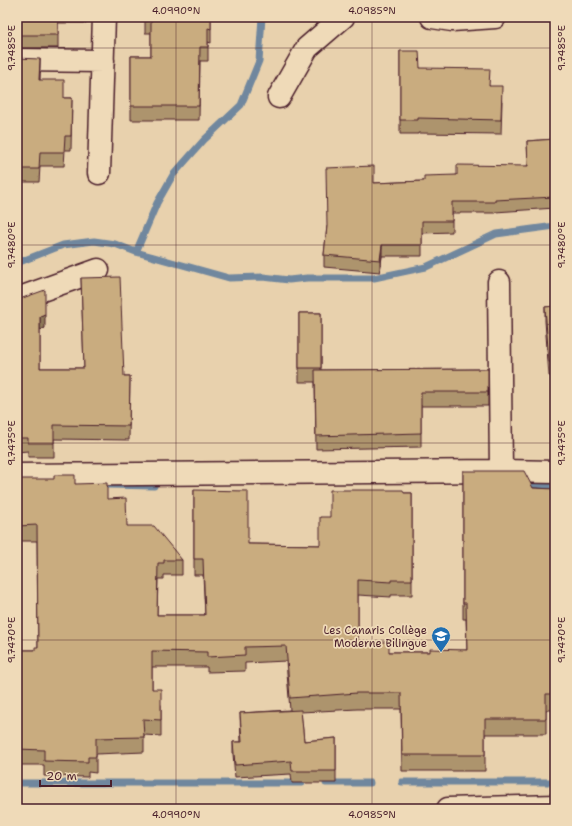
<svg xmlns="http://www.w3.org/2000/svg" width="572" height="826" font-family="'Shantell Sans',sans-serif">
<rect width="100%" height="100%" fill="#e8d1ad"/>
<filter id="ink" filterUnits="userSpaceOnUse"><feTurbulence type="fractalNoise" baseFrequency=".025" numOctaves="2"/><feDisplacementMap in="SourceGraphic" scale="8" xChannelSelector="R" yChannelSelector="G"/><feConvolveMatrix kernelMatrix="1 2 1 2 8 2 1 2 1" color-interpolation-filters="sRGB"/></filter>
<g filter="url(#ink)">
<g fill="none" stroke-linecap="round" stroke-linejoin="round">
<path stroke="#70879e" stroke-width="7" d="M136,252L157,203L173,175L204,140L241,105L259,61L262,17
M17,263L63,245L94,241L115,244L136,252L229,278L263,277L289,280L307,278H374L426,267L496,234L555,226
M108,485L154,486
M523,485H555
M402,782H555
M17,783H302
M326,783H370"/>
<defs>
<path id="minor" d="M432,17L452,20L495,17
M17,60L103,61
M279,97L307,48L343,17
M99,173L104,17
M499,282L501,471
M17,299L98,270
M17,475L501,471L555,472
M448,809L555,806"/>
</defs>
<use href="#minor" stroke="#4a1f2b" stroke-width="25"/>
<use href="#minor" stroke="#efdab8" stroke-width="22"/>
</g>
<path fill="#ad946d" stroke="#4a1f2b" d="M17,17H87V23H58V48H17Z
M145,17H211V43L208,42V61H200L199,120H131V56H151V33H145Z
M400,51L420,68L490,86L502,101L501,134L418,133V134H400Z
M17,58L40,73V80L64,98H72L71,150H65L64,166H40L39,182H17Z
M555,139V208L495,212V213H452V232L422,233V256H382L380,272L324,267V255L327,226L374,183L424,181L457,175L528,166L527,141Z
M81,278L124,376H130L129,440L54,439V457H28V451L17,452V300L45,328L40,330V368H84Z
M555,306V376H549L545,321V307Z
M299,313H321V370L488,369V406H421V447L316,449L315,382H299Z
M463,471L533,488L555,489V710H546V734H485V771H402L401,709H357L301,712L304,741L336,738V783H292L291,774L235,777L233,754V742H241L240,713L290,710L286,661L245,663V671L207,672V667H152V689L161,705V736L144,735V752L96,754V773L88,772V777L44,776V765H17V650H35L38,647L37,541H17V479L75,484L107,499L127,526L182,560V575H164V579H158L157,615H205L203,575H194V490L248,544L320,545L330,517L404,493H412V595H391V597L358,595V642L389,652H430L467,650L466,619H463Z"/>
<path fill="#8d7859" stroke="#4a1f2b" d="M40,59V73L39,93V80Z
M382,245V256L380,272V260Z
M45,314V328L40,330V316Z"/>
<path fill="#c9ac7f" stroke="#4a1f2b" d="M17,17H58V35H17Z
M145,17H211V29L208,28V47H200L199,106H131V56H151V19H145Z
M400,51H419L420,68L490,69L489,86H502L501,120L418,118V120H400Z
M17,58L40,59L39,80H64V98H72L71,136H65L64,152H40L39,169H17Z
M555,139V197L495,200V202H452V221H422V245H382L380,260L324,255L327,226L326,168L374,166V183L424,181V176L457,175V165L528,166L527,141Z
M120,277L124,376H130L129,426L54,425V443H28V438H17V300L45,290V314L40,316V368H84L81,278Z
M555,306V362H549L545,307Z
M299,313H321V368H299Z
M488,369V392H421V433L316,436L315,370Z
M463,471H524L533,488L555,489V694H546V719H485V755H402L401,693H357L290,698L286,646L245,647V655L207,657V652L152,651V689H161V720L143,719L144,737L96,738V757H88V762L44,761V750L17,749V650H35V647H38L37,525L17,526V479H54V475H75V484L107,483V499L126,498L127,526H154L182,560H164V563H158L157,615H205L203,559H194V490L248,491V544L320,545V517H330V490H403L404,493H412V580H391V582L358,580V642H389V652H430V649L467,650L466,603H463Z
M301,710L304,741L336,738V771H292L291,761L235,765L233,742H242L240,713Z"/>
</g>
<path fill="none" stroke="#4a1f2b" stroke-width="1" stroke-opacity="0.45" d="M176,17V809M372,17V809M17,48H555M17,245H555M17,443H555M17,640H555"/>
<defs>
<symbol id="school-pin" viewBox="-11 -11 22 30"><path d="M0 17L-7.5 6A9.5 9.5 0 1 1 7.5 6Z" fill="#1f6fb2" stroke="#efdab8"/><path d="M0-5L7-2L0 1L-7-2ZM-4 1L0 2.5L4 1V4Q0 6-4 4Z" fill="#fff"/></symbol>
</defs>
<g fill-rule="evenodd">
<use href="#school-pin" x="430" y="625" width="22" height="30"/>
</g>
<g text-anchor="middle" stroke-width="3.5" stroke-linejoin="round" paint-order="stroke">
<g font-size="11" fill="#4a1f2b" stroke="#efdab8" text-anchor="end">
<text x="427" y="634">Les Canaris Collège<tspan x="427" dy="13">Moderne Bilingue</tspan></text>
</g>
</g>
<rect width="572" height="826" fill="none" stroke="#efdab8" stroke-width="44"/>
<path d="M40 780v6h71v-6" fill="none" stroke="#4a1f2b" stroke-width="2"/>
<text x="46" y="780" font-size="12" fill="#4a1f2b" stroke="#efdab8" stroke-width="3" paint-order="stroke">20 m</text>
<rect x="22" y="22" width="528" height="782" fill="none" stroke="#4a1f2b" stroke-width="1.5"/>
<g font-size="10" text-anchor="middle" fill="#4a1f2b">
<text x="176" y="14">4.0990°N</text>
<text x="372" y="14">4.0985°N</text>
<text transform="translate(561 48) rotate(-90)" y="4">9.7485°E</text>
<text transform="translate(11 48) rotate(-90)" y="4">9.7485°E</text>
<text transform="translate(561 245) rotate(-90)" y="4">9.7480°E</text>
<text transform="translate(11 245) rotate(-90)" y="4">9.7480°E</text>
<text transform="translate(561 443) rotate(-90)" y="4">9.7475°E</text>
<text transform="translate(11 443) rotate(-90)" y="4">9.7475°E</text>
<text transform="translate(11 640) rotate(-90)" y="4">9.7470°E</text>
<text transform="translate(561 640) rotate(-90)" y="4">9.7470°E</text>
<text x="176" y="818">4.0990°N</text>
<text x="372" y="818">4.0985°N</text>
</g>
</svg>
